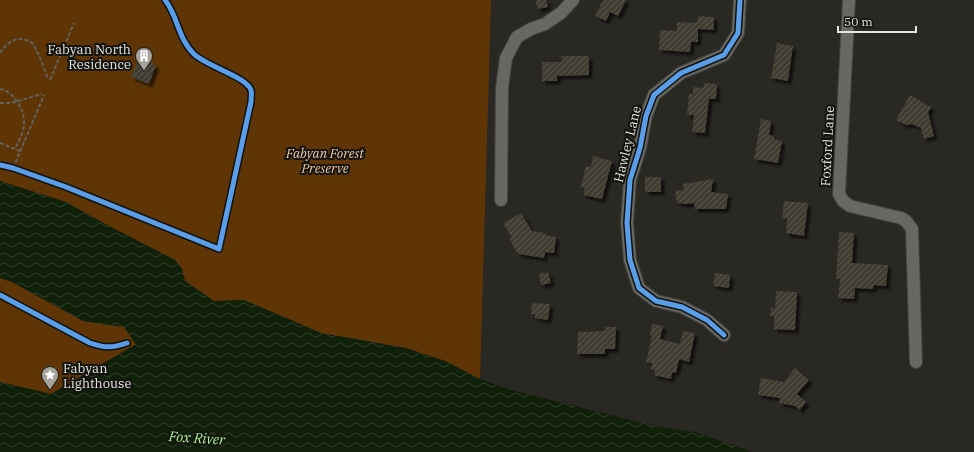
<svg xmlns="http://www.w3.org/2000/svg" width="974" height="452" font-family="'IBM Plex Serif',serif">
<defs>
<pattern id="water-waves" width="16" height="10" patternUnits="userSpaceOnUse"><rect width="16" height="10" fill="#102009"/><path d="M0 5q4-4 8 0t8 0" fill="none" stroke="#33402c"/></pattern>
<pattern id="building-hatch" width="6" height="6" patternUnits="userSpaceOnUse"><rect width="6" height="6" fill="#423d31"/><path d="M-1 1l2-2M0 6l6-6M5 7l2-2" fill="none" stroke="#5d594e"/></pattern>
<filter id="shadow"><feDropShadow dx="3.5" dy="3.5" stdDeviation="1" flood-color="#0009"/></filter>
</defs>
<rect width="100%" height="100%" fill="#292823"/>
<path fill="#603505" d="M0,0H491L480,379L445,361L406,348L321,333L244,300L214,301L185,281L182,269L175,260L107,225L66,202L0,181Z
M0,278L12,282L83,321L124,327L136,345L51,394L0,382Z"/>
<path fill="url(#water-waves)" d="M0,181L66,202L107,225L175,260L182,269L185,281L214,301L244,300L321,333L406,348L445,361L480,379L511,390L659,427L695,432L752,452H0V382L51,394L136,344L124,327L83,321L12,282L0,278Z"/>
<path fill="url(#building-hatch)" filter="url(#shadow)" d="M535,0H546L548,7L538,9Z
M603,0H626L618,16L610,12L606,21L595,16Z
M698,16L714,17V30L698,29V42H691L690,52L659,50L660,30L677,31V22L697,23Z
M777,43L793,46L788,81L771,78Z
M561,56H589V75L557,76V81H542V62H562Z
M139,58L156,65L149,84L131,77Z
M704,83L717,84L716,99H709L705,133L692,132L694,115H687L689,94H693V87L703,88Z
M910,95L931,107L928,112L934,136L924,139L921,128L912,124L906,125L896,120Z
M761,119L771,121L769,135L774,136V139L782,141L778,163L754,159Z
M593,156L612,161L602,199L583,195L585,188L581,187L586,166L591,167Z
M645,177H661V192H645Z
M713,179L711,192L728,194L726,209H695L694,203L687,204L677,203L675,191L684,190L683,184Z
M784,201L808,203L804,236L786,233L787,219L782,218Z
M521,213L532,231L544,233L546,235L556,237L554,253L545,252L544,258L518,254L509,239L512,238L503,223Z
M839,232L854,233L852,263L888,265L886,286L874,285L873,289L855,288L854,299L838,298L840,279H836Z
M548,272L551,283L541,285L539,274Z
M715,273L730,275L729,288L713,286Z
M776,291L797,292L795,330L774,329V316H770L771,308H775Z
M532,303L550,304L548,320L535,318V314H531Z
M652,324L663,326L660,339L680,344L683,331L695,333L689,362L679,359L676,373L672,372L671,379L654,375L655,370L651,369L652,363L646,362L652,336H650Z
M605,327H616L615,349H605V354H577L578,332L605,331Z
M795,368L809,380L797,394L806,402L800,410L795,406L779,403L780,398L758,395L761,378L784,382Z"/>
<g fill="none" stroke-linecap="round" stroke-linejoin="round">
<defs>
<path id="minor" d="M849,0L839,194L843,201L850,206L901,218L906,221L912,229L916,362
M501,200L502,88L506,58L517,37L531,29L545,24L561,13L573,0
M724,335L707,320L682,307L656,301L639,288L630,260L627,223L630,180L640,148L646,116L654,95L681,73L724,55L738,33L740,0"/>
</defs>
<use href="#minor" stroke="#44433f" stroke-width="14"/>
<path stroke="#62625e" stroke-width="2" stroke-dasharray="4 2" stroke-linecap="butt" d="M0,53C5,46 11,39 20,39C23,39 28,40 31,42C37,47 45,71 48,79
M50,80L74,23
M0,89C14,91 26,112 24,126C23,134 18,142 15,149
M0,103H11L42,94
M0,143L20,151
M13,168L44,95"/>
<use href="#minor" stroke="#676763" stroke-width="12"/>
<defs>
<path id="cycleway" d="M0,165L13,168L66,187L219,249L251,102C251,99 252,93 251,90C247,77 206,66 194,54C178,39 178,16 165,0
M0,295L90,343C105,348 112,348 127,343
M724,335L707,320L682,307L656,301L639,288L630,260L627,223L630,180L640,148L646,116L654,95L681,73L724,55L738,33L740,0"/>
</defs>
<use href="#cycleway" stroke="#12120e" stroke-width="8"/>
<use href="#cycleway" stroke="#5a9eea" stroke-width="5"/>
</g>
<defs>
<symbol id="building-pin" viewBox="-11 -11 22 30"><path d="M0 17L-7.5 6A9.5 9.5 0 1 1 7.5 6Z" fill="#a4a39d" stroke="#12120e"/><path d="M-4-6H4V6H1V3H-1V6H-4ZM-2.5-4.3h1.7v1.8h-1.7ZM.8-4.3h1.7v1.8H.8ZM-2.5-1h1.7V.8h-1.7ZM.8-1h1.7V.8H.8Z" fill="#fff"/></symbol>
<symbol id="sight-pin" viewBox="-11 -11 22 30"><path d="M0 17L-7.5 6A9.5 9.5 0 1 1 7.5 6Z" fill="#a4a39d" stroke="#12120e"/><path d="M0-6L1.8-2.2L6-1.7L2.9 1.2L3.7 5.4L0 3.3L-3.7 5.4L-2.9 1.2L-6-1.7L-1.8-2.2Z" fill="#fff"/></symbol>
</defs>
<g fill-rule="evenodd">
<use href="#building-pin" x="134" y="46" width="20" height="27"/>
<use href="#sight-pin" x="40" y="365" width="20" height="27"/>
</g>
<g text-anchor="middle" stroke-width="4" stroke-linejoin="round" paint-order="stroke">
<g font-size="13" fill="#e6e5df" stroke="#12120e" text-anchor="end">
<text x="131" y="54">Fabyan North<tspan x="131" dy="15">Residence</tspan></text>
<text x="63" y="373" text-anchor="start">Fabyan<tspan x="63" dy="15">Lighthouse</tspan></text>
</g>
<g font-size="13" fill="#e6e5df" stroke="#12120e">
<text transform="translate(627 144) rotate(-76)" y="5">Hawley Lane</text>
<text transform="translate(827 146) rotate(-87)" y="5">Foxford Lane</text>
</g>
<g font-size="13" font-style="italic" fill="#f4ccac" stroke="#12120e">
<text x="325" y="158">Fabyan Forest<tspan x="325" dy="15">Preserve</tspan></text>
</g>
<g font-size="14" font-style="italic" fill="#aaf58c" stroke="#12120e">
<text transform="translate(197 438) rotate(4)" y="5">Fox River</text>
</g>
</g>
<path d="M838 26v6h78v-6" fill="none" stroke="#e6e5df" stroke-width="2"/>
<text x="844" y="26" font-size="12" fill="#e6e5df" stroke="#12120e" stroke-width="3" paint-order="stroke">50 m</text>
</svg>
